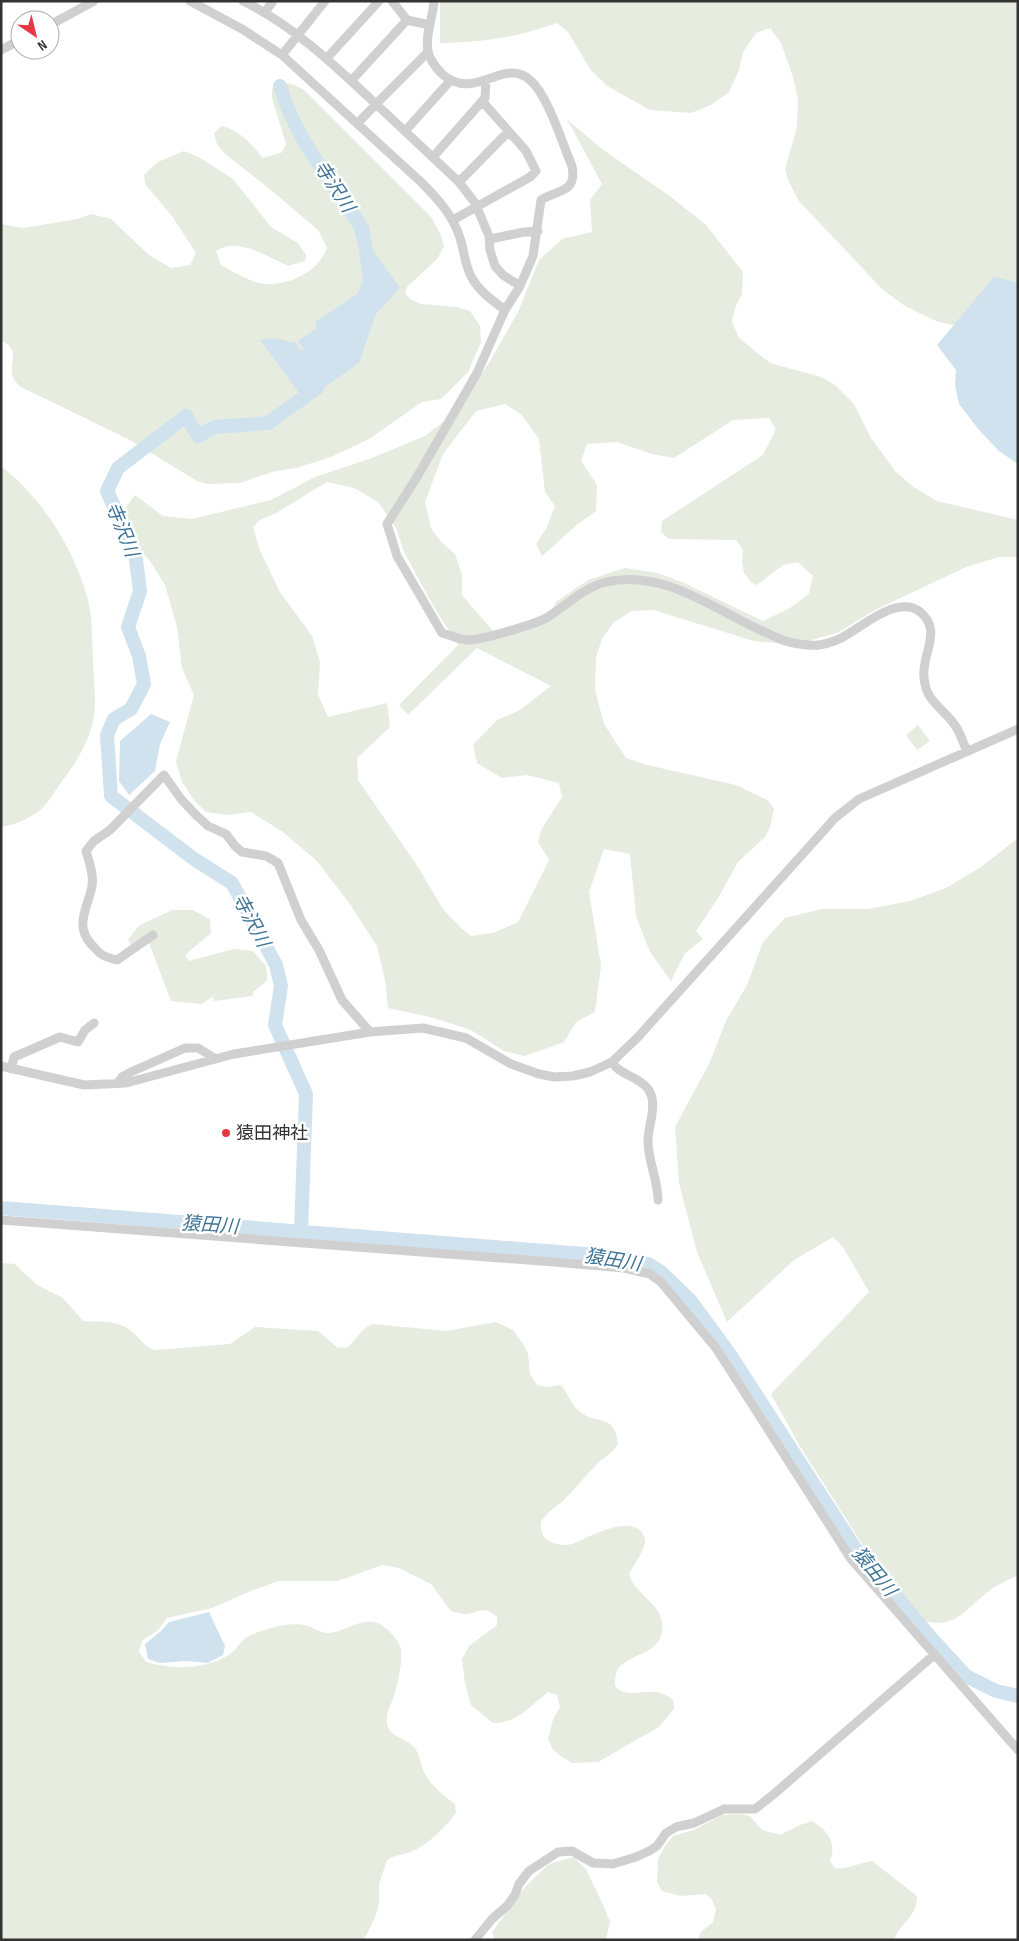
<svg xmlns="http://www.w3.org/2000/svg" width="1019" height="1941" font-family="'Sofia Sans Condensed','Noto Sans JP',sans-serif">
<rect width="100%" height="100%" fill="#fff"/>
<path fill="#e6ecdf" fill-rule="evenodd" d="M440,1H1018V343L991,332L938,322L905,306L883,290L799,201L788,180L785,169L797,127L798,98L792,74L781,43L770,28L756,33L743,52L739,70L729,92L711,105L691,113L650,110L607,86L590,69L568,32L557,23C514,38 485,42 440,43Z
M279,82L292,84L303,89L431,217L441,235L444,247L437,259L407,287L405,293L410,299L421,304L457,307L470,311L480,326L481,342L468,372L441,399L422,402L369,439L331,457L296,468L275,471L240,483L207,484L197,481L130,440L21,387C18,384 14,381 13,378C8,362 22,351 1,340V224L23,228L78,219L91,214L111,219L149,255L171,268L190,265L196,253L172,216L145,184L144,175L158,162L184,151L200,158L233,179L271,227L298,243L306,255L305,261L288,266C267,257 238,236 216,251L221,265C251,282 267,292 301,276C315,268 320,263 327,248L318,230L271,190L225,154L217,144L214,133L221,126C240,130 251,144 263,158L281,153L286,144L272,98V89Z
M567,119L602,149L671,197L706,225L743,272L742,294L735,308L732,322L739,338L770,363L821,377L834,384L854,404L871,438L895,471L915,488L937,501L1018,520V557H999L966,567L875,610L837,633L794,645L754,641L653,610L632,611L614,622L602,639L596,657L595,690L604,724L626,758L647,765L736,785L767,800L774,809L770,827L765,837L738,862L718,898L696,931L703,939L685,953L671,981L650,952L636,916L630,854L604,849L589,892L601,965L595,1012L576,1022L564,1042L525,1056L504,1051L471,1030L430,1017L388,1008L385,980L377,946L350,904L316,860L283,832L251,812L228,815L206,812L194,800L182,782L176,761L194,695L182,668L177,627L165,585L150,561L126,537L118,518L135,495L163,516L192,519L271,500L315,477L369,459L425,436L453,414L489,363L519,310L539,260L562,239L592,232L590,200L602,184ZM505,404L521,414L539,439L545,492L555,506L547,527L536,544L542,556L578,524L596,511L597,485L581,461L587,444L617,442L652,454L674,458L733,420L769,418L776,429L763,455L662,521L661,532L669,539L736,540L743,550L742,561L744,573L751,582L757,585L783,565L798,562L813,576L809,594L790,608L763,621L682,582L657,573L625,568L588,580L556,602L544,624L499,638L462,595V575L455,554L441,542L431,528L425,502L443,454L476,411ZM327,482L354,488L378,502L396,528L404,552L434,607L458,645L399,705L408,715L477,648L551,686L520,710L497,720L473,745L477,763L502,778L527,775L559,783L562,797L541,830L538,842L549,860L518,922L493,933L471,936L460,927L443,909L418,867L358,780L357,758L390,727L387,703L328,717L318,695L320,662L312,636L280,592L260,551L253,527L260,520L276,513Z
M1,466C42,498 75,550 88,600C93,621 92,643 93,664C94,683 97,703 93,721C88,745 74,765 60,784C54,792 47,805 39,811C30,818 13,826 1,827Z
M918,725L930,741L917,750L906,735Z
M1018,838V1575C1009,1580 998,1584 990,1590C966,1608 956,1631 922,1620L862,1544L801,1448L771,1394L869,1292L843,1247L833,1237L794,1260L727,1322L697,1252L679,1183L675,1127L709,1064L726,1021L747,985L763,942L785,918L822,909H868L910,901L946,888L981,867Z
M172,910H193L210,919L211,933L185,955L189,961L234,949L253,951L266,966L267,980L253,992V996L214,1001L213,997L201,1004L171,1001L149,943L134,953L128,939L140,925Z
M1,1263L15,1264L37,1285L63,1298L83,1321C97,1322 114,1320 127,1328C138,1334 143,1347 155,1350L230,1344L255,1327L318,1331L338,1348L348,1347L364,1329L372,1324L446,1331L496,1322L513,1330L523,1344L528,1354L530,1374L537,1385L546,1387L561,1385C568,1393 570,1403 579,1411C596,1426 615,1412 618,1444C611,1455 605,1456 597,1464C585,1476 575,1489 563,1501C555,1507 546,1513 541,1522C540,1526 541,1529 542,1533C545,1543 562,1547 572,1544C588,1538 629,1514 642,1533C644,1536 646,1539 645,1543C643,1553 634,1564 629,1574C635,1597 667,1604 662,1632C657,1658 620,1654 616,1674C615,1678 615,1682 615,1686C631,1703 651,1681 673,1700L674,1709L659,1727L598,1762L572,1763L562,1757L553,1750L548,1739L553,1720L560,1707L557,1695L548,1692C530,1706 518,1723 493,1723L471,1705L465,1683L462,1659L469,1646L497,1625V1617C485,1606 481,1611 467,1614C462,1614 456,1612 451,1611L431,1584L399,1568L382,1565L338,1581H279L253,1590L212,1608L167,1618L158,1630L142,1641L139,1651L146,1662C175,1670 205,1670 230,1654C236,1651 238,1644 243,1640C250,1634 265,1630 274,1627C281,1625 297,1623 304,1625C313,1627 319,1633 329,1633C350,1631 368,1610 389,1631C393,1635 399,1642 400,1646C404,1658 397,1687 393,1699C390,1706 385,1716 387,1724C389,1737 406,1738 414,1747C420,1754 420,1764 424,1772C431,1786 442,1794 455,1804L456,1813C444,1828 429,1845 410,1852C402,1855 395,1855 387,1860L379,1884V1902L376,1915L367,1934L363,1940H1Z
M741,1814L750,1816L762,1830L780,1835L800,1825L812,1821C828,1831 837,1842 830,1861C832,1863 833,1866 835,1868C841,1871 864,1862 872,1861L917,1896C917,1918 901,1921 894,1940H699L700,1933L713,1922L716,1909L711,1898L705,1894L680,1896L662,1891L657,1882L658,1859L665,1846L673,1836L694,1830L722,1815Z
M574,1857L586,1869L605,1909L610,1922L606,1940H495L492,1932L526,1886L549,1864Z"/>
<path fill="#cfe2ee" d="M369,225L372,249L400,288L376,314L359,363L305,401L260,340L274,338L296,343L301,351L303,348L298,341L316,329V322L358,293L363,280L356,228Z
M994,277L1011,281L1018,284V464L999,451L979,430L959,404L955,385L956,370L937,345Z
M151,714L170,722L160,744L155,771L129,795L119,781L120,741Z
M209,1612L225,1646L223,1655L208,1663L186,1661L160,1663L148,1659L145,1644L161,1631L169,1622Z"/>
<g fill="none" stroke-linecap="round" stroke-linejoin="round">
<path stroke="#cfe2ee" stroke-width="14" d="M280,86C294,137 332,181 360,225L365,245
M1,1208L622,1257L648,1264L661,1272L690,1300L731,1356L855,1548L933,1640L966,1676L996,1691L1018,1696
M301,1231L306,1094L275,1025L281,986L276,965L232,883L194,859L111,796L107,735L114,719L131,709L144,684L139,656L128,627L140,591L135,552L107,491L118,468L186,416L198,436L215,427L268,423L317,388"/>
<path stroke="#d0d0d0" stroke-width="9" d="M190,1L242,29L282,55L421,182C437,198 453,215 460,238C464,250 465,267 472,278C480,292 493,301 505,310
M243,1C294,26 334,65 376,104L358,123
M434,1C433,17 425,34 428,51C429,58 436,68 441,73C474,104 503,56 530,80C548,95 562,143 572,166C577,193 559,189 541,200L533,256L520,286L505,310L477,373L417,477L387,524L397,556L442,633C450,635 460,640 468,640C482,640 536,624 548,617C567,605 583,588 606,582C661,569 711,607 758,629C768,633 779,640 789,642C798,644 810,646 819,645C828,644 841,639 848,634C865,624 898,596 919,611C944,630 921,654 924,678C926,702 942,707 954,724C960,731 963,743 967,751
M265,12L273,1
M407,20L430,25
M50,25L94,1
M1,50L20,40
M428,52L376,104L459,182L475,203L489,236L490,250L495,266L503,275L520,286
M282,55L325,1
M327,58L379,1
M351,81L407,20L392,1
M406,130L450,81
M433,157L485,98L486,80
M459,182L508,132
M453,220L530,177L536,171L526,151L482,101
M490,239L524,232L538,231
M153,935L117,960C102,956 102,956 91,944C74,924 88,908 92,886C94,874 89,862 86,851L94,841L110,830L164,775L181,799L196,815L208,826L226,834L235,846L242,852L266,856L278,863L301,920L319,950L342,1000L370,1032
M612,1062C620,1076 639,1076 648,1089C658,1102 649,1124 648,1139C647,1159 658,1179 658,1200
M1,1066L84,1085L126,1083L234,1054L370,1032L423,1028L466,1038L511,1064L539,1074L555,1077L573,1076L590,1072L612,1062L638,1037L835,818L859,799L1018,729
M11,1069L14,1057L60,1037L78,1042L85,1030L94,1023
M118,1083L122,1077L131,1072L185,1048H198L216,1059
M1,1220L541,1261L624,1268L650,1274L661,1282L716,1348L851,1559L1018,1750
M475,1940L492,1919L507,1906L515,1895L519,1884L529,1871L558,1852L572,1851L593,1863L613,1864L636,1857L649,1851L657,1846L666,1833L676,1827L694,1823L724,1809H755L774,1794L934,1655"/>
</g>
<circle fill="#e63946" stroke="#fff" stroke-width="2" cx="226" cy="1133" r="5"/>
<g text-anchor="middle" stroke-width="5" stroke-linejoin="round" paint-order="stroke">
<g font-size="18" fill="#333" stroke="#fff" text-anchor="start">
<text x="236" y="1139">猿田神社</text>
</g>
<g font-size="19" font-style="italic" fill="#3f7597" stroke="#fff">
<text transform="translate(335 186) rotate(57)" y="7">寺沢川</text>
<text transform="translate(123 529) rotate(68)" y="7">寺沢川</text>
<text transform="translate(252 920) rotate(62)" y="7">寺沢川</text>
<text transform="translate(210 1224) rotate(4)" y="7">猿田川</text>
<text transform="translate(613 1259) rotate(9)" y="7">猿田川</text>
<text transform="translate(875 1571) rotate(51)" y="7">猿田川</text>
</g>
</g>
<rect width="1019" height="1941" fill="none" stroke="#333333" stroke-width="5"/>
<g transform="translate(35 35) rotate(145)"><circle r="24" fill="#ffffff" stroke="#adadad"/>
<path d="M0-4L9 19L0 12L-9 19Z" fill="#e63946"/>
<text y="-8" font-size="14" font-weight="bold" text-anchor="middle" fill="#333333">N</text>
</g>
</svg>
